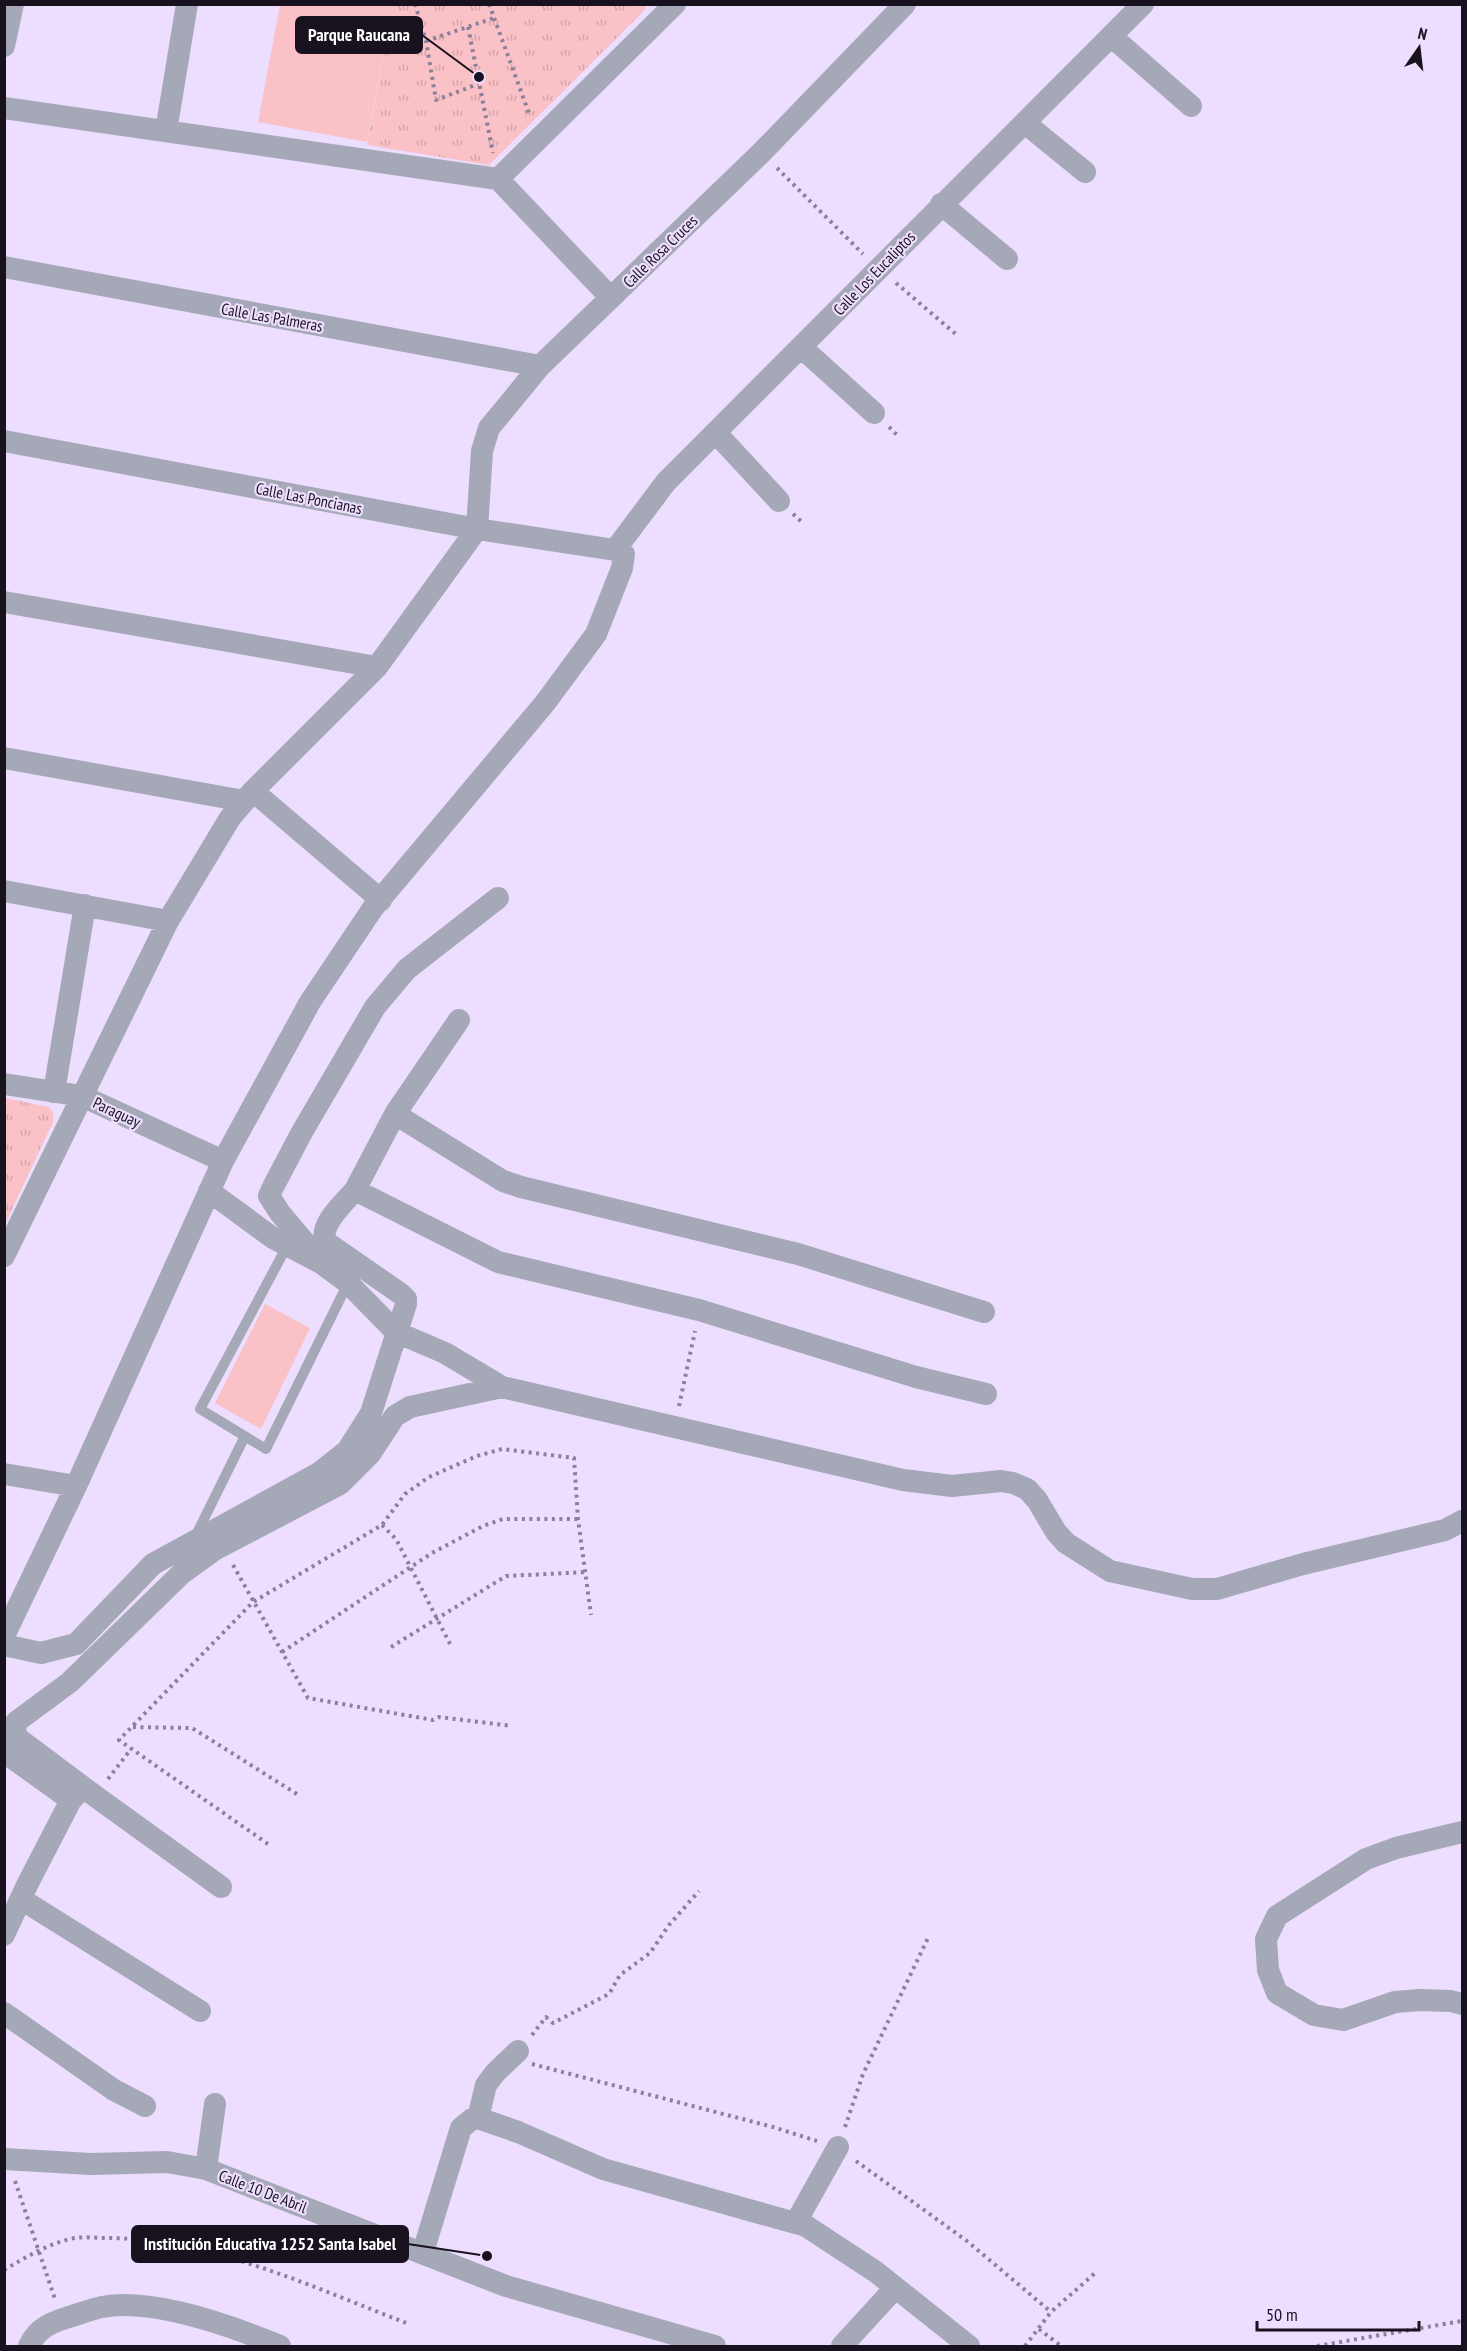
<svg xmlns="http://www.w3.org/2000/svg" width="1467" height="2351" font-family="'PT Sans Narrow',sans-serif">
<defs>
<pattern id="park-tufts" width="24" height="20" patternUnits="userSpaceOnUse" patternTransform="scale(1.5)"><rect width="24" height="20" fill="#fac1c6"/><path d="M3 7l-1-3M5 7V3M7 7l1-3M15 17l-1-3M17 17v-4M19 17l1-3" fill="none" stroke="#d6a5aa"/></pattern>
</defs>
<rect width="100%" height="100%" fill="#edddfe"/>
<path fill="url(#park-tufts)" d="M392,5H646L644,11L489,165L367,145Z
M5,1098L49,1107L53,1113V1122L5,1224Z"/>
<path fill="#fac1c6" d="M280,5H392L367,142L258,122Z
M265,1304L310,1328L261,1429L215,1403Z"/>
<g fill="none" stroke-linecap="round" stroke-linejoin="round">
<path stroke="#8c8098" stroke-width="4" stroke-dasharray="3 4.5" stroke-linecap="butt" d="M415,4L426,41L436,100L478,84
M489,4L530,116
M468,27L493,153
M426,41L494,18
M777,168L863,254
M896,283L958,336
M889,427L897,435
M793,514L802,522
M679,1406L695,1331
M382,1525L396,1539L450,1644
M233,1565L308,1698L433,1720L439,1717L512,1726
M391,1647L506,1576L587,1572
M282,1652L432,1553L483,1526L503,1519H578
M133,1727L192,1728L300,1796
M108,1779L131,1749
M268,1844L119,1740L253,1602L382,1525L405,1494L429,1477L477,1456L502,1449L574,1458L578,1519L591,1615
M532,2035L546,2017L553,2023L609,1994L620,1975L650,1953L669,1925L699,1891
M532,2064L773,2127L817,2141
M845,2127L863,2074L928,1938
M856,2161L967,2241L1051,2312
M15,2181L55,2299
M4,2270C26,2257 46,2245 70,2239C82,2236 95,2238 107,2238C210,2238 314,2288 409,2324
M1039,2329L1061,2346
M1025,2346L1051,2312L1095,2273
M1317,2346L1462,2321"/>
<path stroke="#a4a8b7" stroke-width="10" d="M287,1246L200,1409L266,1449L348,1283
M196,1535L245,1436"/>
<path stroke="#a4a8b7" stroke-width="22" d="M1112,37L1191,106
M4,46L13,4
M4,108L498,179L611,298
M1025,123L1085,172
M166,131L187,4
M498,179L675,4
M941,204L1007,259
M4,267L540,366
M801,347L874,413
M716,433L779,501
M4,441L477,529L615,550L624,554L622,568L596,634L545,703L373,908L310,1002L223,1161L76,1486L4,1636
M615,550L666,482L1143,4
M4,602L377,667
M4,758L244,801
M253,791L381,900
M4,891L168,921
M4,1084L82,1096L223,1161
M54,1092L85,905
M395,1114L503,1181L521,1187L798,1254L984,1312
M355,1190L395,1114L459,1020
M209,1191L273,1238L321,1263L348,1283L396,1332L445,1353L502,1387L903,1480L952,1486L1001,1481L1013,1483L1027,1489L1037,1500L1056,1532L1066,1543L1110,1571L1192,1589H1217L1303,1564L1445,1530L1462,1521
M4,1256L168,921L230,818L253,791L377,667L477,529L482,451L489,428L540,366L761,153L905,4
M317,1257L280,1213L269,1196L273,1187L302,1132L375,1007L407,969L498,898
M4,1474L76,1486
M4,1645L41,1653L76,1644L153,1564L319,1473L347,1451L371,1413L406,1304V1299L401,1294L326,1242C318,1225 344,1203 355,1190L498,1262L699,1310L916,1377L986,1394
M4,1752L71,1800
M1462,1832L1396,1848L1366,1859L1277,1916L1266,1939L1268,1970L1277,1993L1314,2015L1343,2020L1395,2002L1420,2000L1451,2001L1462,2004
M221,1887L95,1796L15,1736L16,1722L70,1682L181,1574L214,1550L340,1484L370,1454L395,1416L410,1407L502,1387
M21,1899L200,2011
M4,1935L27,1885L71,1800L83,1788
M4,2013L114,2090L145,2106
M478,2118L486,2085L495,2073L518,2051
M4,2159L91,2164L167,2162L206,2169L506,2286L715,2346
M206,2169L215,2104
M796,2222L838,2147
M423,2252L461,2128L472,2119L478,2118L518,2132L603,2169L806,2226L876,2272L969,2346
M29,2346C38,2327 52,2322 72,2316C82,2313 92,2309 102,2307C152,2297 234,2327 280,2346
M842,2346L895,2288"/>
</g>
<g text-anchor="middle" stroke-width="4.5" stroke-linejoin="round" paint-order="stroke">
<g font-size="16" fill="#18121e" stroke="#edddfe">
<text transform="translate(660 251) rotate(-44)" y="6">Calle Rosa Cruces</text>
<text transform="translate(874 273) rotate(-46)" y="6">Calle Los Eucaliptos</text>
<text transform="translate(272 317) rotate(10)" y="6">Calle Las Palmeras</text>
<text transform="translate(309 498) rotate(11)" y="6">Calle Las Poncianas</text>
<text transform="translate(117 1112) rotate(25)" y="6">Paraguay</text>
<text transform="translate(263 2191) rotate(21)" y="6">Calle 10 De Abril</text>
</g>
</g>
<path fill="none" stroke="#18121e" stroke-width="2" d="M479 77L422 35M487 2256L408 2244"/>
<g fill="#18121e" stroke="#edddfe" stroke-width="2">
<circle cx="479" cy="77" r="6"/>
<circle cx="487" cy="2256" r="6"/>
</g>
<g fill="#18121e" stroke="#18121e" stroke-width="2">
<rect x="296" y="17" width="126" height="36" rx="6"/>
<rect x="132" y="2226" width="276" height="36" rx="6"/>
</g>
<g font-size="18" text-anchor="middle" font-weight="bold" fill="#fff">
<text x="359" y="41">Parque Raucana</text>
<text x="270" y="2250">Institución Educativa 1252 Santa Isabel</text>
</g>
<rect width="1467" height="2351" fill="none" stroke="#18121e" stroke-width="12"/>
<g transform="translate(1419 48) rotate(14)" stroke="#edddfe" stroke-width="4.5" paint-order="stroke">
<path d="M0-4.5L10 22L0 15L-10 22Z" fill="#18121e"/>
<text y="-9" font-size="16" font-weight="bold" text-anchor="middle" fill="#18121e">N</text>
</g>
<path d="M1257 2321v9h162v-9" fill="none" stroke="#18121e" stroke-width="3"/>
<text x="1266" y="2321" font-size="18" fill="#18121e" stroke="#edddfe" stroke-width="4.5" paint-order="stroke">50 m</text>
</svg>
